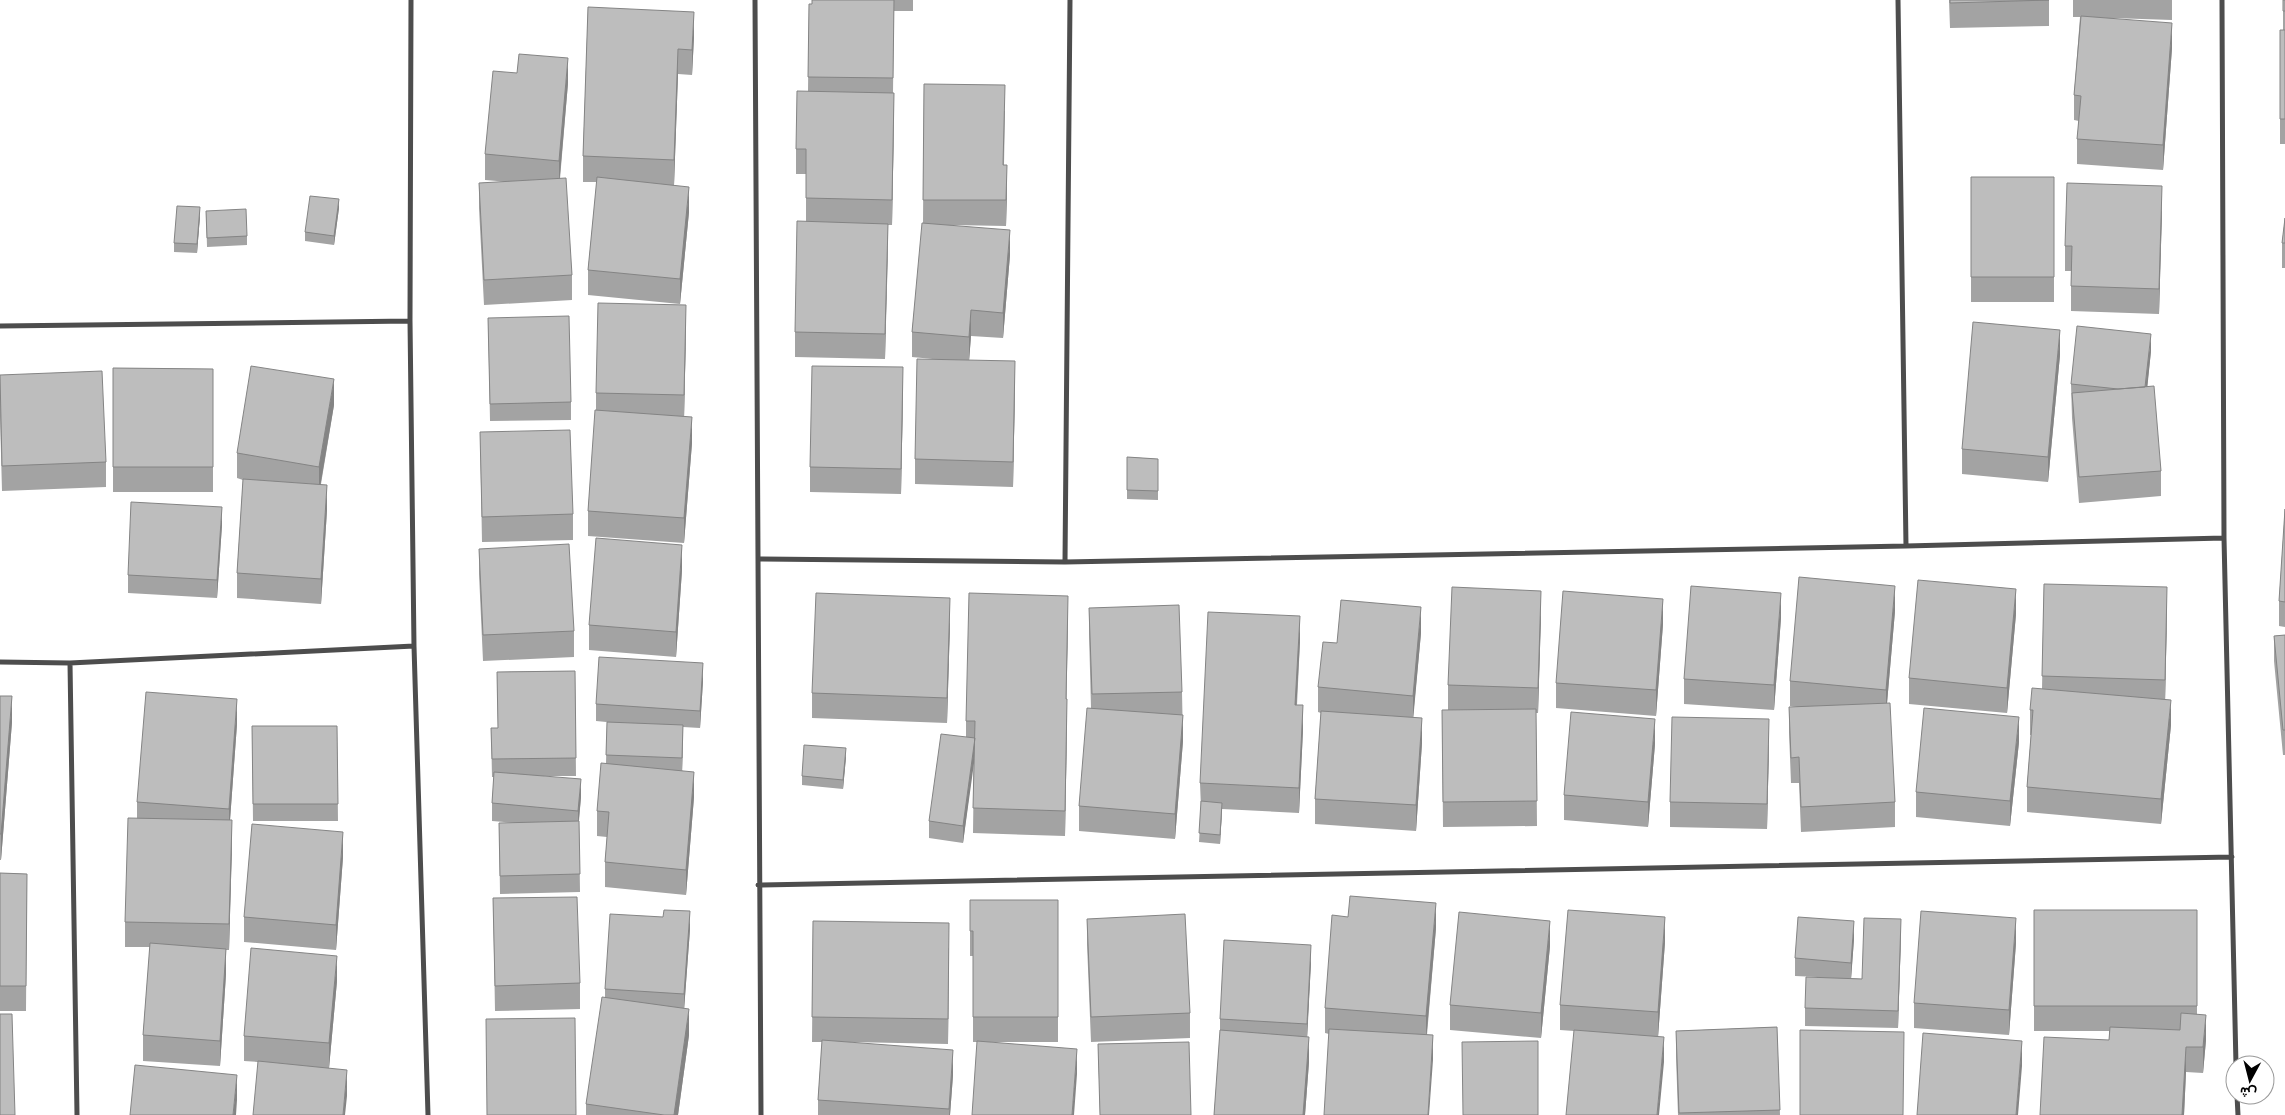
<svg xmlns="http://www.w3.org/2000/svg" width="2285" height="1115" font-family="Manrope,Vazirmatn,sans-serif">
<rect width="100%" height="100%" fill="#fff"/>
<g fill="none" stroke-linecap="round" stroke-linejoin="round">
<path stroke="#4d4d4d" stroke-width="5" d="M411,0L410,321L414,646L428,1115
M755,0L761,1115
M1898,0L1906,546
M2222,0L2224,538L2236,1065
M0,326L410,321
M758,559L1065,562L1906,546L2224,538
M1065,562L1070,0
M0,662L70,663L414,646
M70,663L77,1115
M758,885L2232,857
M2237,1095L2238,1115"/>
</g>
<path fill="#a3a3a3" d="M812,0H913V11H894L893,93L894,118L892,225H888L885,359L795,357V332L806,221V174H796V149L808,91L809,4H812Z
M1949,0H2049V26L1950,28Z
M2073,0H2172V20L2112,18L2172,48L2163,170L2077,164V139L2079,121L2074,120V95L2080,17H2073Z
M2283,0H2285V144H2280V30H2283Z
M588,7L694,37L692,75L678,74L674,185L689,212L680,304L588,295V270L597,182H583V156Z
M568,83L560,179L572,275V300L484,305L479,208V183L509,182L485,180V154Z
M924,84L1005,111L1004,165L1007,190L1006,226L951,225L1010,255L1003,338L971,336L969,360L1015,387L1013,487L915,484V459L943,360L912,357V332L923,223Z
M1971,177H2054V302H1971Z
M339,208L334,245L305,241V232Z
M206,211L247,236V245L207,247Z
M2162,211L2159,314L2071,311V271H2065V246Z
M200,216L197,253L174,252V243Z
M2285,218V268H2282V243Z
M488,318L571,402V420L490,421Z
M686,330L684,417L692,443L684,543L588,536V511L596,410V393Z
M2151,351L2147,387L2161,471V496L2079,503L2072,418L2071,384Z
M2060,355L2048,482L1962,474V449Z
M113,368L213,369V492H113Z
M0,375L106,462V487L2,491L0,416Z
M903,393L901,494L810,492V467Z
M334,405L321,484L327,510L321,604L237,598V573L243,480L237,478V453Z
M480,432L573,514V540L482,542Z
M1127,457L1158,459V500L1127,499Z
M2285,509V627L2279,626V601Z
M222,525L217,598L128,593V575Z
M479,549L574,631V657L483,661L479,574Z
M682,570L676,657L589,650V625Z
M2044,584L2167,612L2165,700L2171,725L2161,824L2027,812V787L2031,735H2030V710L2042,689Z
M1089,608L1182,692L1183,741L1175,839L1079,831V806L1091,708L1089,633Z
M1895,611L1887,703L1895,802V827L1801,832L1799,783H1791L1789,732V707H1798L1790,706V681Z
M2016,614L2007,713L1909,704V678Z
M1541,616L1538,713H1536L1537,826L1443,827L1442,710H1448V685Z
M1781,618L1774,710L1684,704V679Z
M1068,621L1066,699L1067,724L1065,836L973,833L974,757L963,843L929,838V821L966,737V721Z
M950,623L947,723L812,718V693Z
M1663,624L1656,716L1556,708V683Z
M1421,633L1413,717L1422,743L1416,831L1315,824V799L1321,713L1318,712V687L1337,643Z
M2285,635V755H2283L2274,661V636Z
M1300,641L1297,705L1303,730L1299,813L1222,809L1220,844L1199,842L1201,808L1200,783Z
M575,671L576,776H543L581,797L579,821L580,892L500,894L499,823H516L492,821V803L494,777H492L491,728H498L497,672Z
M703,681L700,728L683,727L682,770L694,797L686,895L605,887V862L607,837L597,836V811L606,763L607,722L617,723L596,721V704Z
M0,696L12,722L1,860H0Z
M237,724L230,820L232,845L229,950H226V974L220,1066L143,1061V1035L150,947H125V922L137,818V802Z
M252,726H337L338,821H253Z
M2019,742L2010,826L1916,817V792Z
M1655,744L1648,827L1564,820V795Z
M1769,745L1767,829L1670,827V802Z
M846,757L843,789L802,785V776Z
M343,857L336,950L244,942V917Z
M0,873L27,874L26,1011H0Z
M493,898L580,983V1009L495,1011Z
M970,900H1058V1042H989L1077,1074L977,1042H973V956H970Z
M2034,910H2197V1014L2206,1040L2203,1073L2186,1072L2184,1115H2040L2109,1040V1031H2034Z
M1087,919L1190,1013V1038L1091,1042L1087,944Z
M813,921L949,948L948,1044L850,1042L953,1075L950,1115H818V1100L822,1042H812Z
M1436,928L1427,1035L1433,1060L1325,1033V1008Z
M690,929L684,1009L689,1035L678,1115H586V1104L605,997V989Z
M1901,936L1898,1028L1805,1026V1008L1817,977L1795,976V958L1854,939L1851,978L1862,979Z
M1665,942L1658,1037L1664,1062L1574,1031L1560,1030V1005Z
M2016,943L2009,1035L1914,1028V1003Z
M1550,946L1541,1038L1450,1030V1005Z
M1311,962L1307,1036L1309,1062L1305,1115H1214L1220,1036V1019Z
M337,981L329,1068L347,1096L258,1062L244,1061V1036Z
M1777,1027L1780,1115H1678L1676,1056V1031Z
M1098,1044L1191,1115H1100Z"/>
<path fill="#848484" d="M694,12V37L692,75V50Z
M2172,23V48L2163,170V145Z
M678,49V74L674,185V160Z
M568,58V83L559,186V161Z
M894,93V118L892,225V200Z
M1007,165V190L1006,226V200Z
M2162,186V211L2159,314V289Z
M689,187V212L680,304V279Z
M339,199V208L334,245V236Z
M200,207V216L197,253V244Z
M888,224V249L885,359V334Z
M1010,230V255L1003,338V313Z
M686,305V330L684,420V395Z
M971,310V336L969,362V337Z
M2060,330V355L2048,482V457Z
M2151,334V351L2145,410V392Z
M1015,361V387L1013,487V462Z
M903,367V393L901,494V469Z
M334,379V405L319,493V467Z
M692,417V443L684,543V518Z
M327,485V510L321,604V579Z
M222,507V525L217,598V580Z
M682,545V570L676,657V632Z
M1895,586V611L1886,715V690Z
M2167,587V612L2165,705V680Z
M2016,589V614L2007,713V688Z
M1541,591V616L1538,713V688Z
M1781,593V618L1774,710V685Z
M1068,596V621L1066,724V699Z
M950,598V623L947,723V698Z
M1663,599V624L1656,716V690Z
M1421,607V633L1413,721V696Z
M1300,616V641L1295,730V705Z
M703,663V681L700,728V711Z
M12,696V722L1,860V834Z
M237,699V724L229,834V809Z
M1067,699V724L1065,836V811Z
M2171,700V725L2161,824V799Z
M1303,705V730L1299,813V788Z
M1183,715V741L1175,839V814Z
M2019,717V742L2010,826V801Z
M1422,718V743L1416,831V805Z
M1655,719V744L1648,827V802Z
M1769,719V745L1767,829V804Z
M683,725V743L682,775V758Z
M975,738V756L963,843V826Z
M846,748V757L843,789V780Z
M694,772V797L686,895V870Z
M581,779V797L578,828V811Z
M1222,803V812L1220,844V835Z
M232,820V845L229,950V924Z
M343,832V857L336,950V925Z
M1436,903V928L1426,1041V1016Z
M690,911V929L684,1011V994Z
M1665,917V942L1658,1037V1012Z
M2016,918V943L2009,1035V1010Z
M1901,919V936L1898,1028V1011Z
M1550,921V946L1541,1038V1013Z
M1854,921V939L1851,980V963Z
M949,923V948L948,1044V1019Z
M1311,945V962L1307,1041V1024Z
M226,949V974L220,1066V1041Z
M337,956V981L329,1068V1043Z
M689,1009V1035L678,1115H674Z
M2206,1015V1040L2203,1073V1047Z
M1433,1035V1060L1429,1115H1428Z
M1309,1037V1062L1305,1115H1303Z
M1664,1037V1062L1659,1115H1657Z
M2022,1041V1066L2018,1115H2016Z
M2186,1047V1072L2184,1115H2182Z
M1077,1049V1074L1074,1115H1072Z
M953,1050V1075L950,1115H949Z
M347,1070V1096L345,1115H343Z
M237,1075V1100L236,1115H233Z"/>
<path fill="#bdbdbd" stroke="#848484" d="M812,0H894L893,78L808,77L809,4H812Z
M1950,0H2049L1950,3Z
M2283,0H2285V11H2283Z
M588,7L694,12L692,50L678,49L674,160L583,156Z
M2081,16L2172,23L2163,145L2077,139L2081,96L2074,95Z
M2280,30H2285V119H2280Z
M519,54L568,58L559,161L485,154L493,71L517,73Z
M924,84L1005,85L1003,165H1007L1006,200H923Z
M797,91L894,93L892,200L806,198V149H796Z
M597,177L689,187L680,279L588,270Z
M1971,177H2054V277H1971Z
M566,178L572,275L484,280L479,183Z
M2067,183L2162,186L2159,289L2071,286L2072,246H2065Z
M310,196L339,199L334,236L305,232Z
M177,206L200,207L197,244L174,243Z
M246,209L247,236L207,238L206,211Z
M2285,218V243H2282Z
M797,221L888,224L885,334L795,332Z
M922,223L1010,230L1003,313L971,310L969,337L912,332Z
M598,303L686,305L684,395L596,393Z
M569,316L571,402L490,404L488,318Z
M1973,322L2060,330L2048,457L1962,449Z
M2077,326L2151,334L2145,387L2118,389L2071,384Z
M917,359L1015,361L1013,462L915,459Z
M251,366L334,379L319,467L237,453Z
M812,366L903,367L901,469L810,467Z
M113,368L213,369V467H113Z
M102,371L106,462L2,466L0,375Z
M2154,386L2161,471L2079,477L2072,393Z
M595,410L692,417L684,518L588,511Z
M570,430L573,514L482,517L480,432Z
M1127,457L1158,459V491L1127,490Z
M243,479L327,485L321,579L237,573Z
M131,502L222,507L217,580L128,575Z
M2285,509V602L2279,601Z
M596,538L682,545L676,632L589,625Z
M569,544L574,631L483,635L479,549Z
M1799,577L1895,586L1886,690L1790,681Z
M1918,580L2016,589L2007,688L1909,678Z
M2044,584L2167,587L2165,680L2042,676Z
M1691,586L1781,593L1774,685L1684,679Z
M1452,587L1541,591L1538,688L1448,685Z
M1563,591L1663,599L1656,690L1556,683Z
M816,593L950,598L947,698L812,693Z
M969,593L1068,596L1066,699H1067L1065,811L973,808L975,721H966Z
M1341,600L1421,607L1413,696L1318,687L1323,642L1337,643Z
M1179,605L1182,692L1092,694L1089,608Z
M1208,612L1300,616L1295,705H1303L1299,788L1200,783Z
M2285,635V730H2283L2274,636Z
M599,657L703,663L700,711L596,704Z
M575,671L576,758L492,759L491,728H498L497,672Z
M2032,688L2171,700L2161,799L2027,787L2033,710H2030Z
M146,692L237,699L229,809L137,802Z
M0,696H12L1,834H0Z
M1890,703L1895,802L1801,807L1799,757L1791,758L1789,707Z
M1087,708L1183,715L1175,814L1079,806Z
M1924,708L2019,717L2010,801L1916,792Z
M1536,709L1537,801L1443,802L1442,710Z
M1321,711L1422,718L1416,805L1315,799Z
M1571,712L1655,719L1648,802L1564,795Z
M1672,717L1769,719L1767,804L1670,802Z
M607,722L683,725L682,758L606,755Z
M252,726H337L338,804H253Z
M941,734L975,738L963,826L929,821Z
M804,745L846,748L843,780L802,776Z
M601,763L694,772L686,870L605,862L609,812L597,811Z
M494,772L581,779L578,811L492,803Z
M1201,801L1222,803L1220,835L1199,833Z
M128,818L232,820L229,924L125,922Z
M579,821L580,874L500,876L499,823Z
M252,824L343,832L336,925L244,917Z
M0,873L27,874L26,986H0Z
M1350,896L1436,903L1426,1016L1325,1008L1332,915L1348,917Z
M577,897L580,983L495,986L493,898Z
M970,900H1058V1017H973V931H970Z
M664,910L690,911L684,994L605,989L610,914L663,917Z
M1568,910L1665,917L1658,1012L1560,1005Z
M2034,910H2197V1006H2034Z
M1921,911L2016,918L2009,1010L1914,1003Z
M1459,912L1550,921L1541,1013L1450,1005Z
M1185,914L1190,1013L1091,1017L1087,919Z
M1798,917L1854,921L1851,963L1795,958Z
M1864,918L1901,919L1898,1011L1805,1008L1806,977L1862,979Z
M813,921L949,923L948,1019L812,1017Z
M1224,940L1311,945L1307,1024L1220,1019Z
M150,943L226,949L220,1041L143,1035Z
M251,948L337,956L329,1043L244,1036Z
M602,997L689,1009L674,1115H664L586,1104Z
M2181,1013L2206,1015L2203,1047H2186L2182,1115H2040L2044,1037L2109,1040L2110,1027L2180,1030Z
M0,1014H12L15,1115H0Z
M575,1018L576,1115H487L486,1019Z
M1777,1027L1780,1110L1679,1113L1676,1031Z
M1329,1029L1433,1035L1428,1115H1324Z
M1220,1030L1309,1037L1303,1115H1214Z
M1574,1030L1664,1037L1657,1115H1566Z
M1800,1030L1904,1032L1903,1115H1800Z
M1923,1033L2022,1041L2016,1115H1917Z
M822,1040L953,1050L949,1109L818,1100Z
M977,1041L1077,1049L1072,1115H972Z
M1538,1041V1115H1463L1462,1042Z
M1189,1042L1191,1115H1100L1098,1044Z
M258,1061L347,1070L343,1115H253Z
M135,1065L237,1075L233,1115H130Z"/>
<g transform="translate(2250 1080) rotate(187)"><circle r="24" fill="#ffffff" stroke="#999999"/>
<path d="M0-4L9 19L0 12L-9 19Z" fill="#000000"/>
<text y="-8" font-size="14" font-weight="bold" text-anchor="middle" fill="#000000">ش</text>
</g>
</svg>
